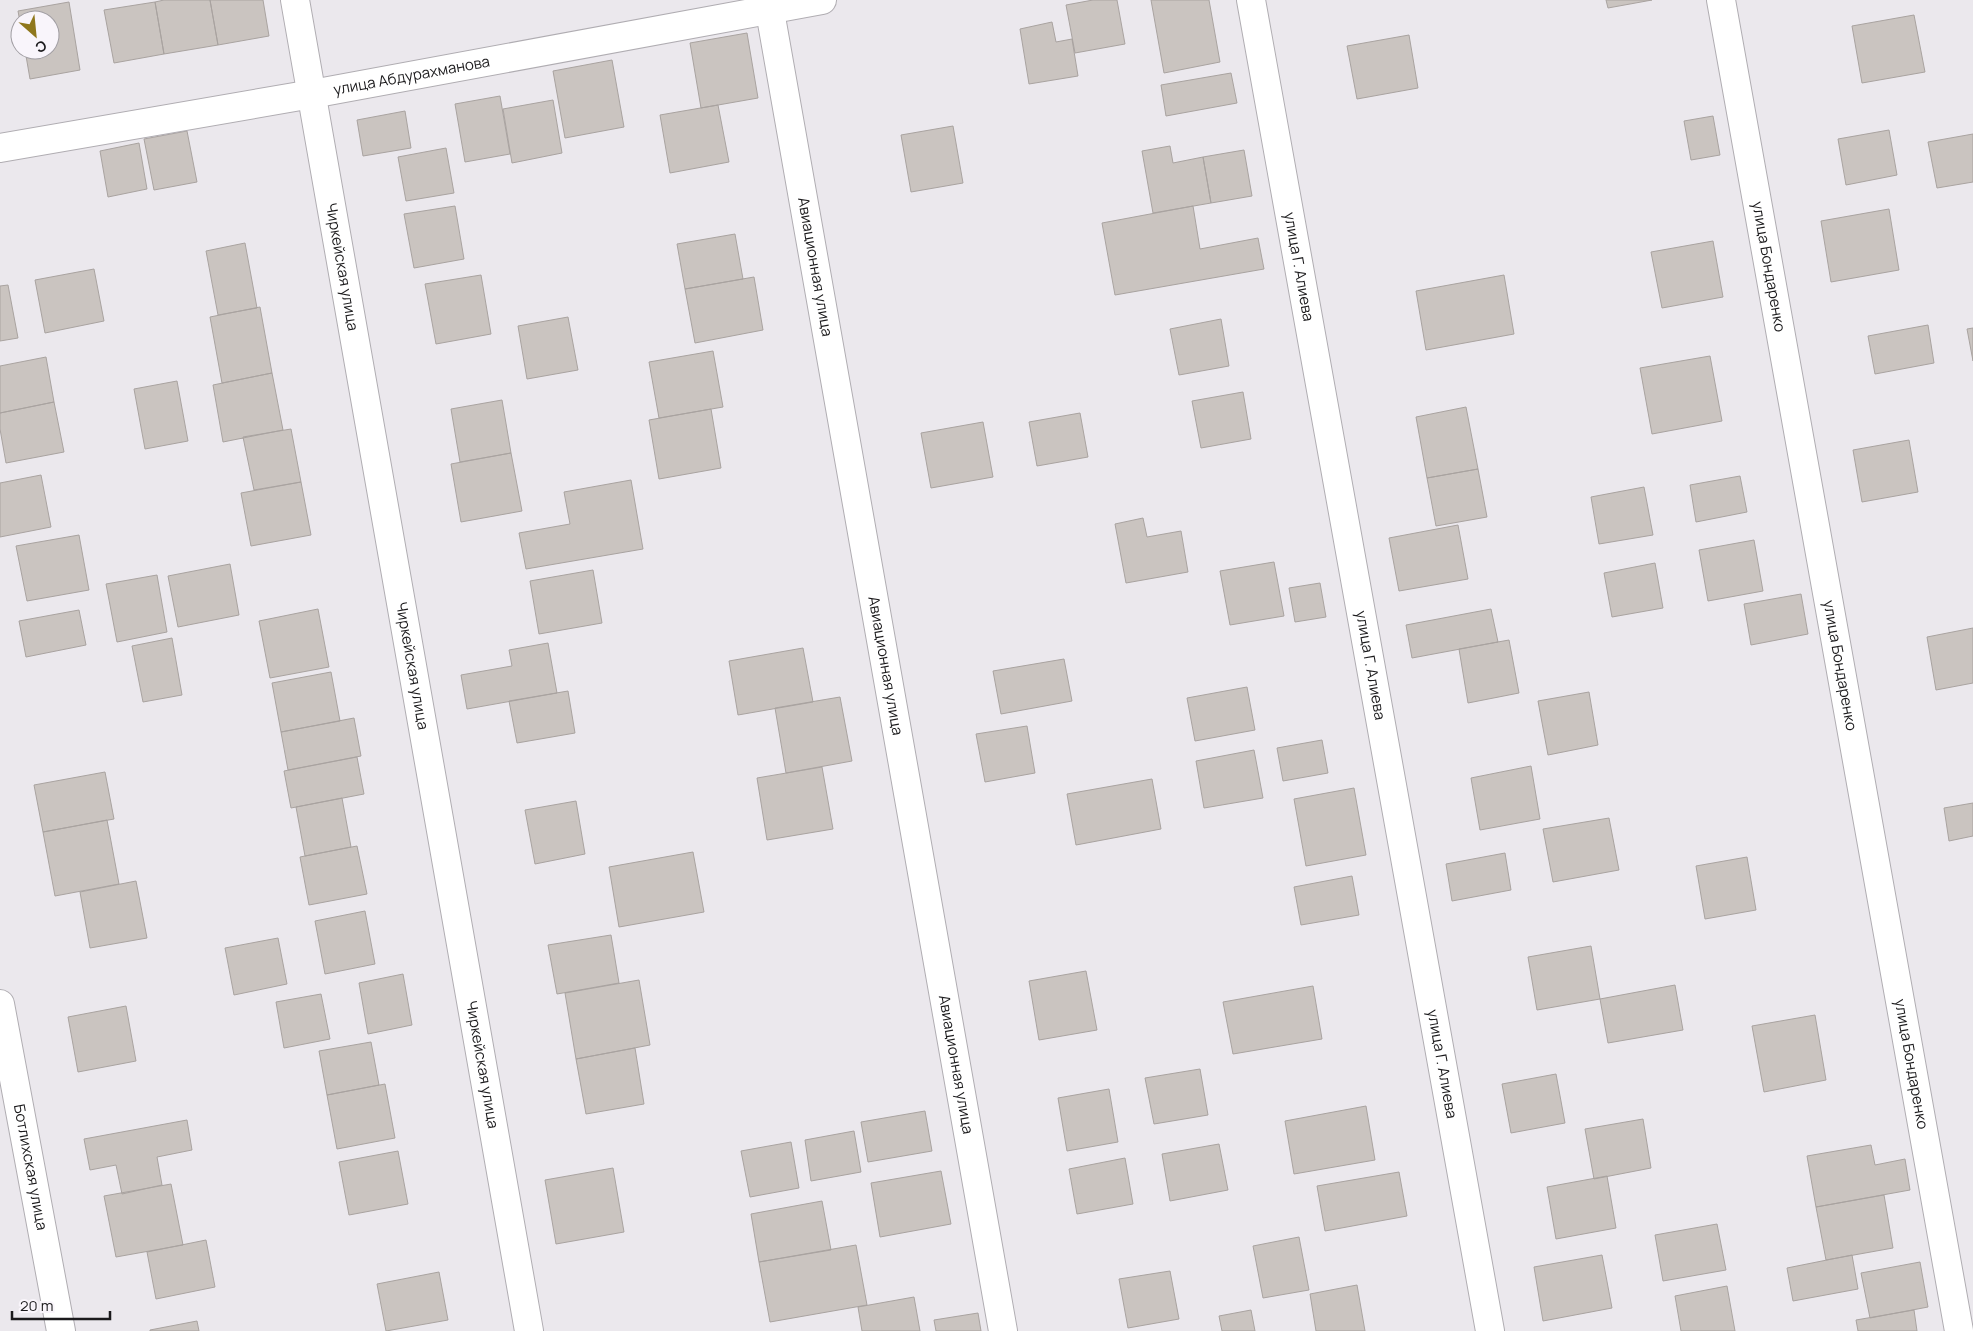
<svg xmlns="http://www.w3.org/2000/svg" width="1973" height="1331" font-family="Manrope,sans-serif">
<rect width="100%" height="100%" fill="#ebe8ed"/>
<path fill="#cac4c0" stroke="#a9a3a0" d="M164,0H210L218,45L164,54L155,2Z
M210,0H263L269,36L218,45Z
M1093,0H1117L1125,44L1075,53L1066,5Z
M1151,0H1209L1220,62L1164,73Z
M1606,0H1652L1608,8Z
M69,2L80,70L30,79L25,50H50V20H20V22L18,11Z
M155,2L164,54L114,63L104,10Z
M1914,15L1925,72L1862,83L1852,26Z
M1052,22L1056,42L1072,39L1078,76L1029,84L1020,29Z
M747,33L758,98L701,108L690,43Z
M1409,35L1418,88L1357,99L1347,46Z
M612,60L624,127L565,138L553,71Z
M1231,73L1237,103L1166,116L1161,85Z
M500,96L510,154L465,162L455,104Z
M553,100L562,153L512,163L503,109Z
M718,105L729,162L670,173L660,115Z
M405,111L411,148L363,156L357,120Z
M1713,116L1720,155L1691,160L1684,121Z
M953,126L963,183L911,192L901,135Z
M1889,130L1897,175L1846,185L1838,139Z
M187,131L197,182L154,190L144,139Z
M1973,134V182L1937,188L1928,142Z
M139,143L147,189L108,197L100,151Z
M1170,146L1173,163L1203,157L1211,203L1153,213L1142,151Z
M446,148L454,193L406,201L398,157Z
M1244,150L1252,196L1211,203L1203,157Z
M455,206L464,259L414,268L404,214Z
M1193,206L1200,249L1258,238L1264,269L1115,295L1102,223Z
M1889,209L1899,270L1831,282L1821,221Z
M735,234L743,279L685,289L677,244Z
M1713,241L1723,297L1662,308L1651,252Z
M245,243L257,308L218,315L206,251Z
M94,269L104,321L45,333L35,280Z
M481,275L491,334L436,344L425,284Z
M1504,275L1514,334L1426,350L1416,291Z
M754,277L763,330L695,343L685,289Z
M8,285L18,338L0,341V286Z
M260,307L272,373L222,383L210,317Z
M568,317L578,370L527,379L518,326Z
M1221,319L1229,366L1179,375L1170,329Z
M1928,325L1934,363L1875,374L1868,336Z
M1973,328V361L1967,329Z
M713,351L723,407L659,418L649,362Z
M1710,356L1722,421L1652,434L1640,368Z
M46,357L54,402L0,413V366Z
M272,373L283,430L223,442L213,385Z
M177,381L188,441L145,449L134,389Z
M1243,392L1251,439L1201,448L1192,401Z
M502,400L511,453L460,462L451,409Z
M54,402L64,452L6,463L0,429V413Z
M1466,407L1478,469L1427,478L1416,417Z
M711,409L721,468L659,479L649,420Z
M1080,413L1088,457L1037,466L1029,422Z
M983,422L993,477L931,488L921,433Z
M291,429L301,482L254,490L243,437Z
M1909,440L1918,492L1862,502L1853,450Z
M511,453L522,511L461,522L451,464Z
M1478,469L1487,517L1436,526L1427,478Z
M41,475L51,527L0,537V483Z
M1740,476L1747,512L1696,522L1690,485Z
M631,480L643,549L526,569L519,533L570,524L564,492Z
M301,482L311,535L251,546L241,493Z
M1644,487L1653,535L1599,544L1591,497Z
M1143,518L1147,537L1181,531L1188,572L1126,583L1115,524Z
M1458,525L1468,579L1399,591L1389,538Z
M79,535L89,590L27,601L16,546Z
M1754,540L1763,591L1708,601L1699,550Z
M1274,562L1284,616L1230,625L1220,571Z
M1655,563L1663,608L1612,617L1604,573Z
M230,564L239,615L178,627L168,576Z
M593,570L602,623L539,634L530,581Z
M157,575L167,632L117,642L106,584Z
M1320,583L1326,617L1295,622L1289,588Z
M1801,594L1808,634L1751,645L1744,604Z
M318,609L329,667L270,678L259,621Z
M1491,609L1498,642L1412,658L1406,625Z
M79,610L86,645L26,657L19,621Z
M1973,628V683L1936,690L1927,637Z
M172,638L182,695L143,702L132,646Z
M1509,640L1519,693L1468,703L1459,649Z
M548,643L557,693L467,709L461,675L512,666L509,650Z
M803,648L813,702L738,715L729,661Z
M1064,659L1072,701L1001,714L993,671Z
M331,672L340,721L281,732L272,683Z
M1247,687L1255,730L1195,741L1187,698Z
M568,691L575,733L517,743L509,701Z
M1589,692L1598,745L1548,755L1538,701Z
M840,697L852,761L786,773L775,708Z
M354,718L361,756L288,770L281,732Z
M1027,726L1035,773L985,782L976,734Z
M1322,740L1328,773L1283,781L1277,748Z
M1254,750L1263,798L1204,808L1196,761Z
M357,757L364,794L291,808L284,771Z
M1531,766L1540,819L1480,830L1471,778Z
M822,767L833,829L767,840L757,778Z
M105,772L114,819L43,832L34,785Z
M1152,779L1161,829L1076,845L1067,794Z
M1354,788L1366,855L1306,866L1294,799Z
M342,798L351,847L305,856L296,807Z
M576,801L585,854L535,864L525,810Z
M1973,803V836L1949,841L1944,808Z
M1609,818L1619,870L1553,882L1543,829Z
M107,820L119,884L55,896L43,832Z
M357,846L367,894L309,905L300,857Z
M693,852L704,912L619,927L609,867Z
M1505,853L1511,890L1452,901L1446,864Z
M1747,857L1756,910L1705,919L1696,866Z
M1352,876L1359,915L1301,925L1294,887Z
M136,881L147,938L90,948L80,892Z
M365,911L375,964L325,974L315,921Z
M611,935L619,983L557,994L548,945Z
M278,938L287,984L234,995L225,948Z
M1591,946L1600,999L1537,1010L1528,957Z
M1086,971L1097,1030L1039,1040L1029,981Z
M403,974L412,1025L368,1034L359,983Z
M639,980L650,1045L576,1059L565,993Z
M1675,985L1683,1030L1608,1043L1600,999Z
M1313,986L1322,1039L1233,1054L1223,1002Z
M321,994L330,1039L284,1048L276,1002Z
M126,1006L136,1061L78,1072L68,1017Z
M1815,1015L1826,1080L1764,1092L1752,1026Z
M371,1042L379,1085L327,1095L319,1051Z
M635,1048L644,1104L586,1114L576,1059Z
M1200,1069L1208,1115L1154,1124L1145,1078Z
M1556,1074L1565,1123L1511,1133L1502,1084Z
M385,1084L395,1138L337,1149L327,1095Z
M1109,1089L1118,1142L1067,1151L1058,1098Z
M1366,1106L1375,1160L1294,1174L1285,1121Z
M925,1111L932,1151L868,1162L861,1122Z
M1643,1119L1651,1168L1594,1179L1585,1129Z
M187,1120L192,1150L157,1157L162,1185L122,1194L116,1165L90,1170L84,1139Z
M854,1131L861,1172L811,1181L805,1140Z
M791,1142L799,1188L750,1197L741,1151Z
M1219,1144L1228,1190L1170,1201L1162,1154Z
M1871,1145L1875,1165L1905,1159L1910,1190L1816,1207L1807,1156Z
M398,1151L408,1204L349,1215L339,1162Z
M1125,1158L1133,1204L1077,1214L1069,1169Z
M613,1168L624,1232L556,1244L545,1180Z
M941,1171L951,1224L880,1237L871,1183Z
M1399,1172L1407,1216L1325,1231L1317,1186Z
M1607,1176L1616,1228L1556,1239L1547,1187Z
M171,1184L183,1245L116,1257L104,1196Z
M1884,1195L1893,1248L1826,1260L1816,1207Z
M822,1201L831,1250L759,1262L751,1214Z
M1717,1224L1726,1270L1663,1281L1655,1235Z
M1299,1237L1309,1290L1263,1298L1253,1246Z
M206,1240L215,1287L156,1299L147,1252Z
M856,1245L867,1305L770,1322L759,1262Z
M1602,1255L1612,1308L1543,1321L1534,1267Z
M1852,1255L1858,1289L1793,1301L1787,1268Z
M1920,1262L1928,1307L1870,1318L1861,1273Z
M1170,1271L1179,1319L1128,1328L1119,1279Z
M439,1272L448,1320L386,1331L377,1284Z
M1357,1285L1365,1331H1316L1310,1294Z
M1727,1286L1735,1331H1681L1675,1296Z
M914,1297L920,1331H862L858,1307Z
M1251,1310L1255,1331H1222L1219,1316Z
M1914,1310L1917,1331H1858L1856,1320Z
M978,1313L981,1331H936L934,1320Z
M197,1321L199,1331H150V1330Z"/>
<g fill="none" stroke-linecap="round" stroke-linejoin="round">
<defs>
<g id="street">
<path id="s1" d="M295,0L529,1331"/>
<path id="s2" d="M768,0L1003,1331"/>
<path id="s3" d="M1251,0L1490,1331"/>
<path id="s4" d="M1721,0L1959,1331"/>
<path id="s5" d="M0,148L312,94L822,0"/>
<path id="s6" d="M0,1004L61,1331"/>
</g>
</defs>
<use href="#street" stroke="#b0adb2" stroke-width="30"/>
<use href="#street" stroke="#fff" stroke-width="28"/>
</g>
<g text-anchor="middle" stroke-width="4" stroke-linejoin="round" paint-order="stroke">
<g font-size="15" fill="#1b1a1c" stroke="#f9f5fb">
<text dy="5" stroke="none"><textPath href="#s5" startOffset="418">улица Абдурахманова</textPath></text>
<text dy="5" stroke="none"><textPath href="#s1" startOffset="271">Чиркейская улица</textPath></text>
<text dy="5" stroke="none"><textPath href="#s2" startOffset="271">Авиационная улица</textPath></text>
<text dy="5" stroke="none"><textPath href="#s3" startOffset="271">улица Г. Алиева</textPath></text>
<text dy="5" stroke="none"><textPath href="#s4" startOffset="271">улица Бондаренко</textPath></text>
<text dy="5" stroke="none"><textPath href="#s1" startOffset="676">Чиркейская улица</textPath></text>
<text dy="5" stroke="none"><textPath href="#s2" startOffset="676">Авиационная улица</textPath></text>
<text dy="5" stroke="none"><textPath href="#s3" startOffset="676">улица Г. Алиева</textPath></text>
<text dy="5" stroke="none"><textPath href="#s4" startOffset="676">улица Бондаренко</textPath></text>
<text dy="5" stroke="none"><textPath href="#s1" startOffset="1081">Чиркейская улица</textPath></text>
<text dy="5" stroke="none"><textPath href="#s2" startOffset="1081">Авиационная улица</textPath></text>
<text dy="5" stroke="none"><textPath href="#s3" startOffset="1081">улица Г. Алиева</textPath></text>
<text dy="5" stroke="none"><textPath href="#s4" startOffset="1081">улица Бондаренко</textPath></text>
<text dy="5" stroke="none"><textPath href="#s6" startOffset="166">Ботлихская улица</textPath></text>
</g>
</g>
<g transform="translate(35 35) rotate(153)"><circle r="24" fill="#f9f5fb" stroke="#a09da2"/>
<path d="M0-4L9 19L0 12L-9 19Z" fill="#8f771c"/>
<text y="-8" font-size="14" font-weight="bold" text-anchor="middle" fill="#1b1a1c">С</text>
</g>
<path d="M12 1311v8h98v-8" fill="none" stroke="#1b1a1c" stroke-width="2.5"/>
<text x="20" y="1311" font-size="15" fill="#1b1a1c" stroke="#f9f5fb" stroke-width="4" paint-order="stroke">20 m</text>
</svg>
